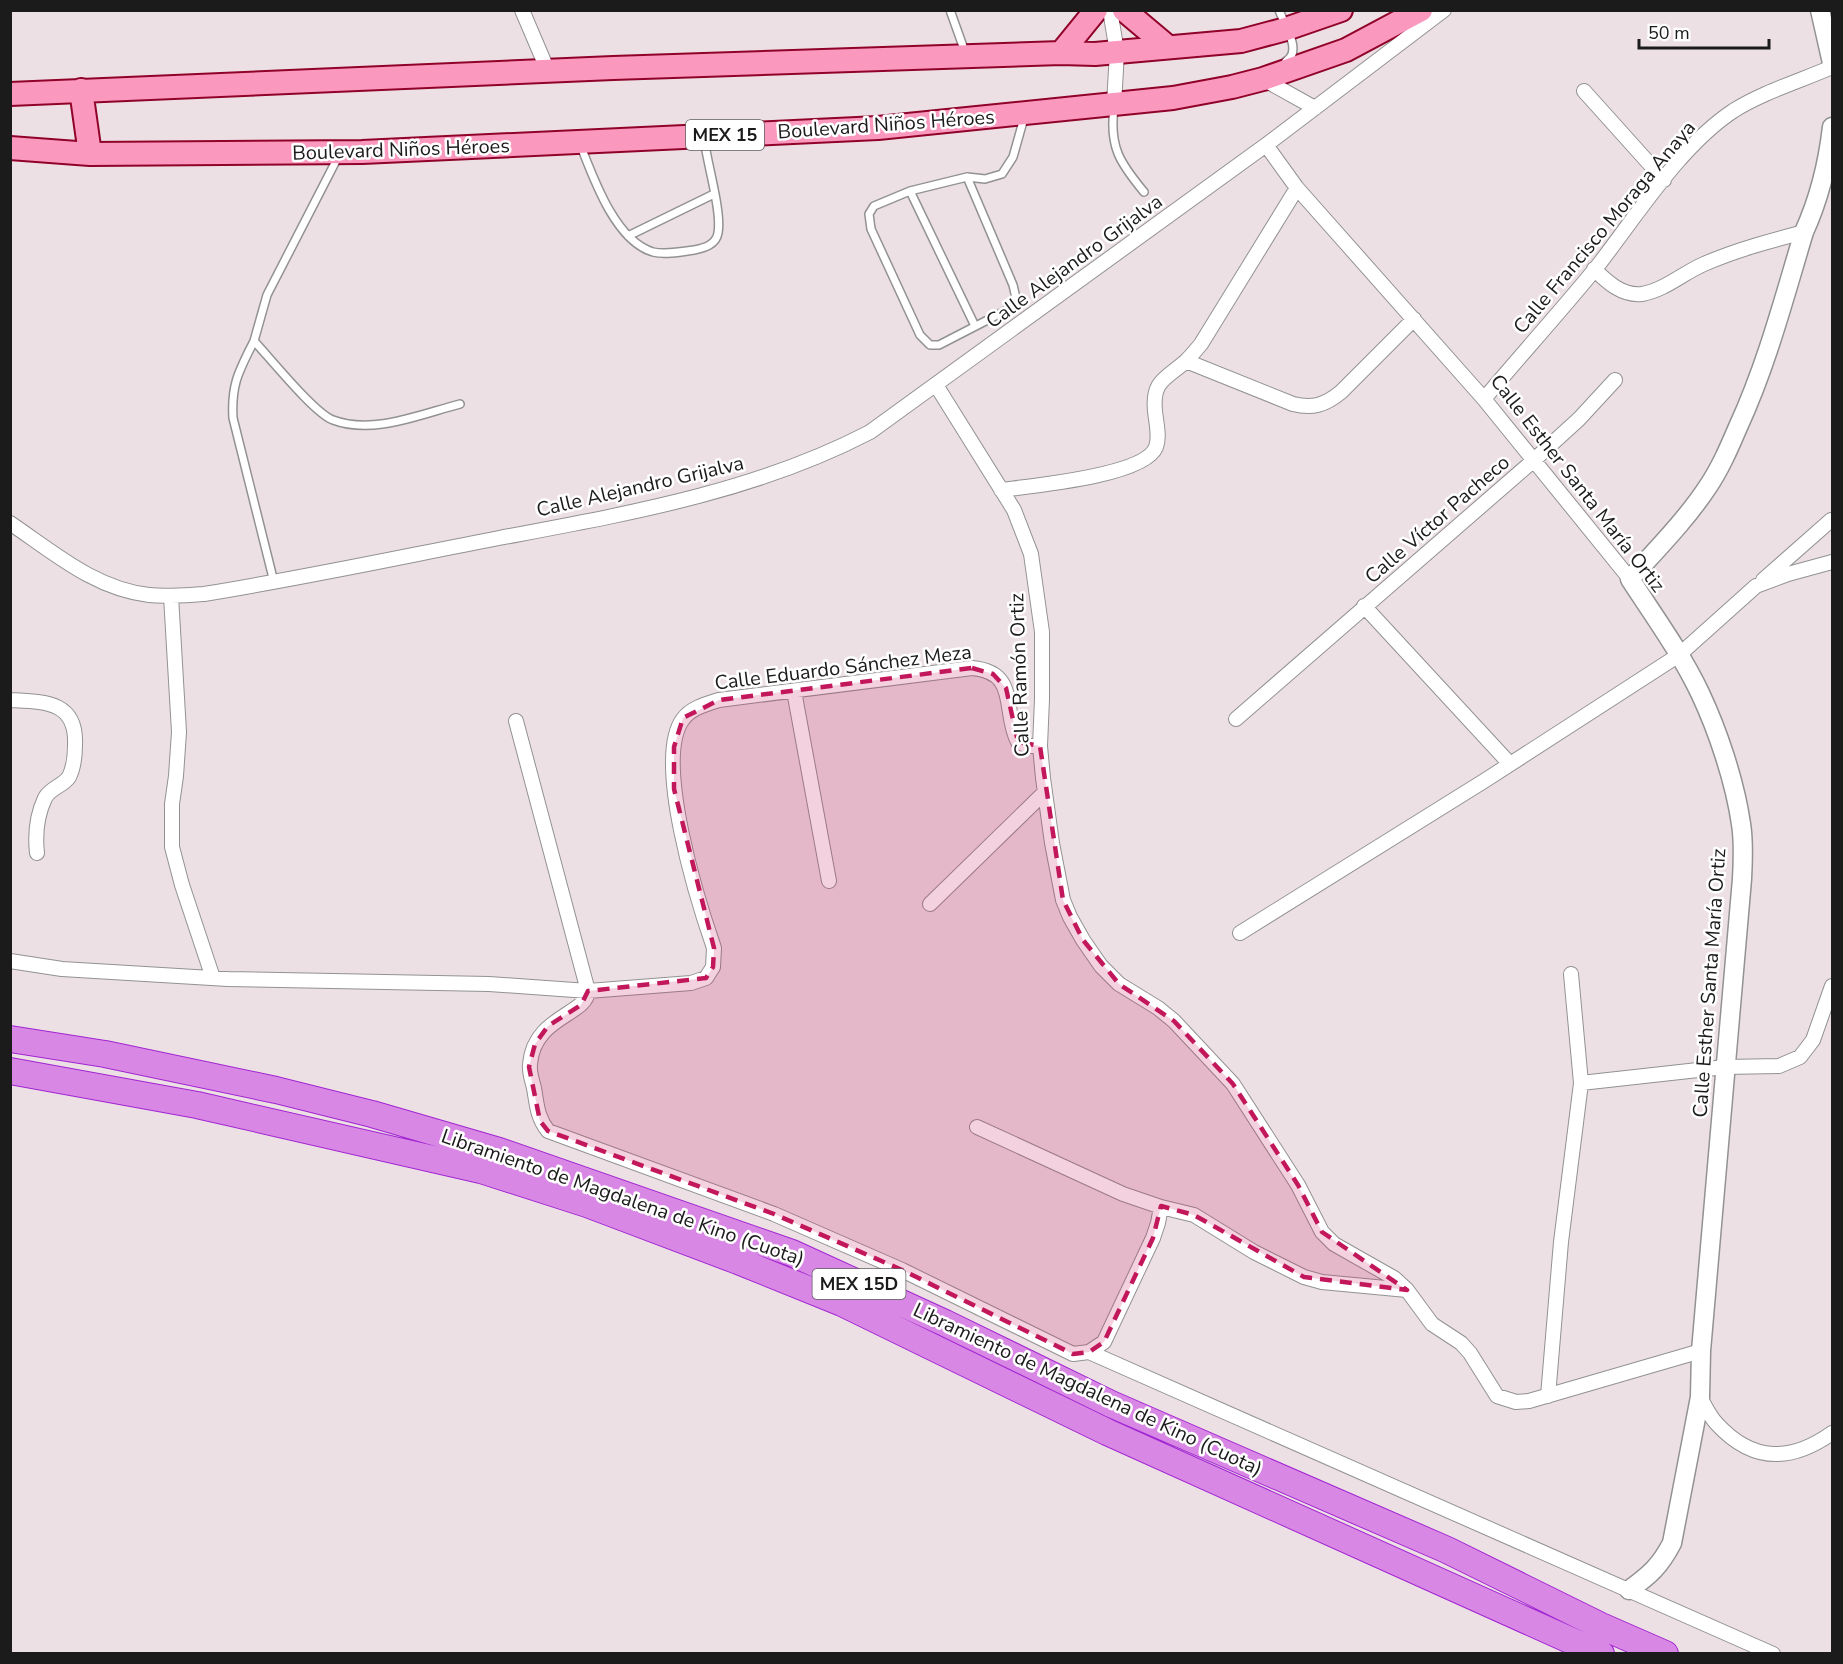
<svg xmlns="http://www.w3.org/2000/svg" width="1843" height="1664" font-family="'Nunito Sans',sans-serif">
<rect width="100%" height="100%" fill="#ede0e4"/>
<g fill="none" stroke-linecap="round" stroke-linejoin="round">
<defs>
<path id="service" d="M950,10L965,52
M1279,10C1284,24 1303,52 1286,61
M1114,108C1109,147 1120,163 1144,192
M580,144C593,177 615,241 653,252C665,255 681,252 694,250C704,248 716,245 718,233C722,211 707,164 704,138
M338,157L267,295L254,341C270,358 315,414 333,420C373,435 421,414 460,404
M967,177L1013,285L1016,298L1014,303L1005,311L939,345H930L920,335L871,229L869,214L874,206L910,191L967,177L985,179L1002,174L1013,157L1024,118
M910,191L975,326
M628,236L714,194
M254,341C239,371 231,384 233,418L274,582"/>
<path id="minor" d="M522,10L548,71
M1110,10L1117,52L1114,104
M1263,79L1315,108
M1584,91L1664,180
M1266,145L1297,188L1484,399L1630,579
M1594,269C1607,282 1622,296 1642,294C1665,290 1683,273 1704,264C1736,250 1770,241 1804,232
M1186,361L1293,404C1313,409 1325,405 1341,392L1414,319
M936,385L1014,510L1031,554L1042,632V699L1040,746L1043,778L1052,843L1063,900L1070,917L1083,940L1101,966L1119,984L1158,1008L1174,1021L1233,1084L1298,1185L1322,1232L1334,1244L1394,1278L1407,1290L1432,1324L1461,1343L1470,1353L1497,1396L1516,1402L1529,1401L1701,1351
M1484,399C1521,355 1560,312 1596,268C1636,217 1679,147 1733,111C1763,92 1800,81 1832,67
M1001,490C1031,486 1145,476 1156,447C1160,437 1156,422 1155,411C1152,380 1166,379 1186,361C1191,356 1196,350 1201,344L1297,188
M10,523C53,552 95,589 149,595C167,597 186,595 204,594C303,578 401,557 499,538C626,514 755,492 870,432L1266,145L1444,10
M1763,580L1831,520
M171,596L179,732L176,776L172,804V847L182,885L213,978
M1364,606L1510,764
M794,691L829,881
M10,700C45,702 77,701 75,745C75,756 74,767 69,777C63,786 50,788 45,798C37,815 35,835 37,853
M1236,719L1534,460L1579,419L1615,380
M516,721L588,991C587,1015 534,1016 530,1064C529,1072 532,1080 534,1088C537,1105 537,1117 548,1131L774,1214L902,1270L1073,1354L1089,1352L1104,1342L1153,1238L1158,1223L1161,1207L1123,1194L977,1127
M930,904L1045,792
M1240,933L1484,781L1679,655L1756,586L1788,574L1832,562
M10,961L62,969L228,979L489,984L588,991L691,983L706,978L713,967L714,948C698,902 653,759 683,719C691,708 706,704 719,700L972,668C1020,672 1002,712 1018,742L1028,746H1040
M1571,974L1581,1083
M1161,1207L1194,1215L1254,1252L1304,1277L1322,1282L1407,1290
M1089,1352L1773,1654
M1548,1396L1561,1242L1581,1083L1725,1067L1779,1066L1800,1057L1813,1040L1832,986
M1700,1397C1705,1406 1710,1417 1717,1424C1753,1463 1791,1462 1832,1433"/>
<path id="tertiary" d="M1820,10L1832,63
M1629,1590C1650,1575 1660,1566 1672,1543L1700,1397L1701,1351L1742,879C1743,861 1744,842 1741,824C1735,782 1718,731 1700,693C1681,653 1654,616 1630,579C1656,550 1685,521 1707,488C1720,469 1729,448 1738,427C1767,364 1784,298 1804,232C1819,199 1828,162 1832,127"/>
<path id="primary" d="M1124,10L1168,47
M1061,53L1096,10
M81,90L90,154
M10,94L613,68L1061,53L1095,54L1241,41L1286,29L1341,10
M10,148L90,154L362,152L878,128L1173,98L1232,87L1263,79L1346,50L1421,10"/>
<path id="motorway" d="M10,1039L105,1054L276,1090L372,1114L499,1151L792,1253L945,1323L1111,1404L1447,1550L1601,1626L1665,1654
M10,1071L197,1105L481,1170L587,1204L738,1261L842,1303L1107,1432L1601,1654"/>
</defs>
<use href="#service" stroke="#929292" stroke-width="10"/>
<use href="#minor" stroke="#929292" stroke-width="16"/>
<use href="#tertiary" stroke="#929292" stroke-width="21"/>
<use href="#primary" stroke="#900229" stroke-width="26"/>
<use href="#motorway" stroke="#a125d2" stroke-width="28"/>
<use href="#service" stroke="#fff" stroke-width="7"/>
<use href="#minor" stroke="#fff" stroke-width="14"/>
<use href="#tertiary" stroke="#fff" stroke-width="18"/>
<use href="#primary" stroke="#fa98bd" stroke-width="22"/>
<use href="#motorway" stroke="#d888e4" stroke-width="26"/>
</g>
<path fill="#c2185b" fill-opacity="0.2" stroke="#c2185b" stroke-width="4.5" stroke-dasharray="12 8" stroke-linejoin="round" d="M972,668L993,674L1006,688L1018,742L1040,746L1063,900L1083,940L1119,984L1174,1021L1233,1084L1298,1185L1322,1232L1407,1290L1304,1277L1194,1215L1161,1206L1153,1238L1104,1342L1089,1352L1073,1354L902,1270L774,1214L548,1131L540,1121L529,1067L535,1044L548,1026L581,1005L588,991L706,978L713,967L714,948L674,789V747L683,718L719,700Z"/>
<g text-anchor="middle" stroke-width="5" stroke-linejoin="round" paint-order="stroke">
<g fill="#fff" stroke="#5f5f5f" stroke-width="1.5">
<rect x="686" y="120" width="78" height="30" rx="4.5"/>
<rect x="812.5" y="1269" width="93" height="30" rx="4.5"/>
</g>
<g font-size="18" font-weight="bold" fill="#1b1b1b">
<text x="725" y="141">MEX 15</text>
<text x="859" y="1290">MEX 15D</text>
</g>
<g font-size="20" fill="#1b1b1b" stroke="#fff">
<text transform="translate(886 124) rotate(-4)" y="7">Boulevard Niños Héroes</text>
<text transform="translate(401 149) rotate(-2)" y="7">Boulevard Niños Héroes</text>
<text transform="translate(1604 227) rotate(-50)" y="7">Calle Francisco Moraga Anaya</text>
<text transform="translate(1074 261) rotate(-36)" y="7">Calle Alejandro Grijalva</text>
<text transform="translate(1578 483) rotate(52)" y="7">Calle Esther Santa María Ortiz</text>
<text transform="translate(640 486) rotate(-13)" y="7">Calle Alejandro Grijalva</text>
<text transform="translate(1437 519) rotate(-41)" y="7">Calle Víctor Pacheco</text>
<text transform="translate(843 667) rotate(-7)" y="7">Calle Eduardo Sánchez Meza</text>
<text transform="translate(1019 675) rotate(-92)" y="7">Calle Ramón Ortiz</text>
<text transform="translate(1709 983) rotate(-86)" y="7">Calle Esther Santa María Ortiz</text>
<text transform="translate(623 1197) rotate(19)" y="7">Libramiento de Magdalena de Kino (Cuota)</text>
<text transform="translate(1088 1389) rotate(25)" y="7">Libramiento de Magdalena de Kino (Cuota)</text>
</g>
</g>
<rect width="1843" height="1664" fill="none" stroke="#1b1b1b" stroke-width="24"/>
<path d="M1639 39v9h130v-9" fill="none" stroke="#1b1b1b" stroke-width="3"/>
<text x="1648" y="39" font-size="18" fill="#1b1b1b" stroke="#ffffff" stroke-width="4.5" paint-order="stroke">50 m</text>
</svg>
